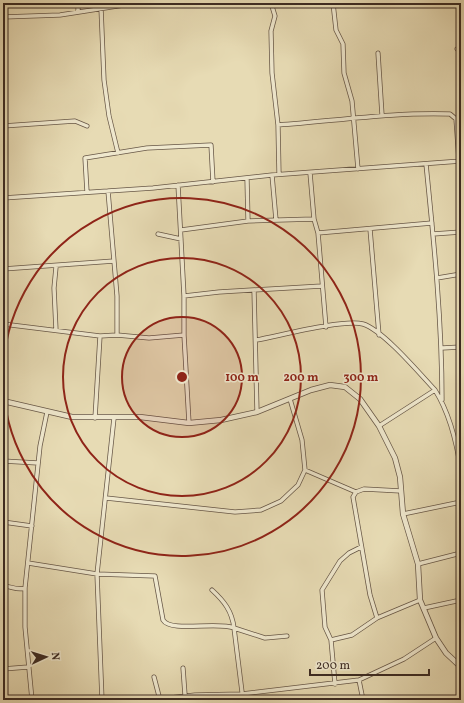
<svg xmlns="http://www.w3.org/2000/svg" width="464" height="703" font-family="Vollkorn,serif">
<rect width="100%" height="100%" fill="#e7dbb4"/>
<filter id="stains"><feTurbulence type="fractalNoise" baseFrequency=".005" numOctaves="4"/><feColorMatrix values="0 0 0 0 .2 0 0 0 0 .09 0 0 0 0 .02 0 0 0 .5 -.17"/></filter>
<radialGradient id="worn" r=".72"><stop offset=".6" stop-color="#630" stop-opacity="0"/><stop offset="1" stop-color="#630" stop-opacity=".3"/></radialGradient>
<g fill="none" stroke-linecap="round" stroke-linejoin="round">
<defs>
<path id="minor" d="M271,3L275,16L271,31L272,73L278,125L279,174
M333,3L336,30L343,44L344,73L352,101L358,169
M101,8L104,80L109,116L118,153
M78,11V3
M3,17L60,15L137,3
M457,49L461,48
M378,53L382,115
M278,125C335,121 393,112 450,114L456,119L459,161
M3,126L75,121L87,126
M426,164C434,243 442,321 442,400
M310,173L314,219L318,233L326,327
M272,175L276,220
M247,179L248,221
M178,185L184,296V335L189,423
M108,191L117,296V335
M87,192L85,158L147,148L211,145L213,182
M3,198L153,188L272,175L461,161
M370,229L379,335
M181,230L248,221L314,219
M318,233L432,223
M158,234L181,239
M433,234L461,232
M56,267L54,288L56,330
M3,269L114,261
M437,278L461,274
M254,290L257,412
M184,296L219,292L322,286
M3,324L100,336L117,335L149,338L184,335
M256,340C279,336 343,319 363,324C383,330 420,374 435,390C450,414 457,444 461,471
M442,348L461,347
M95,418L100,336
M379,426L435,390
M3,461L38,463
M305,470L356,492
M106,498L235,512L261,510L281,501L298,485L305,470L302,440L290,399
M403,514L461,502
M3,522L32,526
M28,563L97,574L155,576L163,620C171,633 217,621 234,628L243,700
M418,564L461,553
M3,586C11,586 18,591 25,588
M212,590C224,601 232,611 234,628L265,638L287,636
M424,608L461,600
M377,618L370,595L353,497L356,492L364,489L401,491
M331,640L325,627L322,590L340,561L349,553L361,547
M183,668L185,695
M3,669L28,667
M154,677L160,700
M359,680L363,700
M335,684L331,640L352,635L377,618L420,600
M32,700L25,627V588L40,446L47,412
M102,700L97,574L114,418
M152,700L195,695L242,694L359,680L404,659L436,638"/>
<path id="tertiary" d="M3,401L72,417H140L189,423L221,420L257,412L311,390L330,385L345,387L360,399L379,426L395,458L400,477L403,514L418,564L420,600L436,638L446,653L461,667"/>
</defs>
<use href="#minor" stroke="#675747" stroke-width="5"/>
<use href="#tertiary" stroke="#675747" stroke-width="6"/>
<use href="#minor" stroke="#efe8ce" stroke-width="3.5"/>
<use href="#tertiary" stroke="#efe8ce" stroke-width="4.5"/>
</g>
<circle cx="182" cy="377" r="60" fill="#8f2418" fill-opacity=".12"/>
<g fill="none" stroke="#8f2418" stroke-width="2">
<circle cx="182" cy="377" r="60"/>
<circle cx="182" cy="377" r="119"/>
<path d="M3 375A179 179 0 1 1 3 379"/>
</g>
<circle cx="182" cy="377" r="6" fill="#8f2418" stroke="#efe8ce" stroke-width="2"/>
<g font-size="12" text-anchor="middle" font-weight="bold" fill="#8f2418" stroke="#efe8ce" stroke-width="3" stroke-linejoin="round" paint-order="stroke">
<text x="242" y="381">100 m</text>
<text x="301" y="381">200 m</text>
<text x="361" y="381">300 m</text>
</g>
<rect width="464" height="703" fill="none" stroke="#e7dbb4" stroke-width="16"/>
<rect x="4" y="4" width="456" height="695" fill="none" stroke="#3c2b23" stroke-width="2"/>
<rect x="8" y="8" width="448" height="687" fill="none" stroke="#3c2b23"/>
<g transform="translate(46 657) rotate(86)" stroke="#efe8ce" stroke-width="3" paint-order="stroke">
<path d="M0-3L7 15L0 10L-7 15Z" fill="#3c2b23"/>
<text y="-6" font-size="11" font-weight="bold" text-anchor="middle" fill="#3c2b23">N</text>
</g>
<path d="M310 669v6h119v-6" fill="none" stroke="#3c2b23" stroke-width="2"/>
<text x="316" y="669" font-size="12" fill="#3c2b23" stroke="#efe8ce" stroke-width="3" paint-order="stroke">200 m</text>
<rect width="100%" height="100%" filter="url(#stains)"/>
<rect width="100%" height="100%" fill="url(#worn)"/>
</svg>
